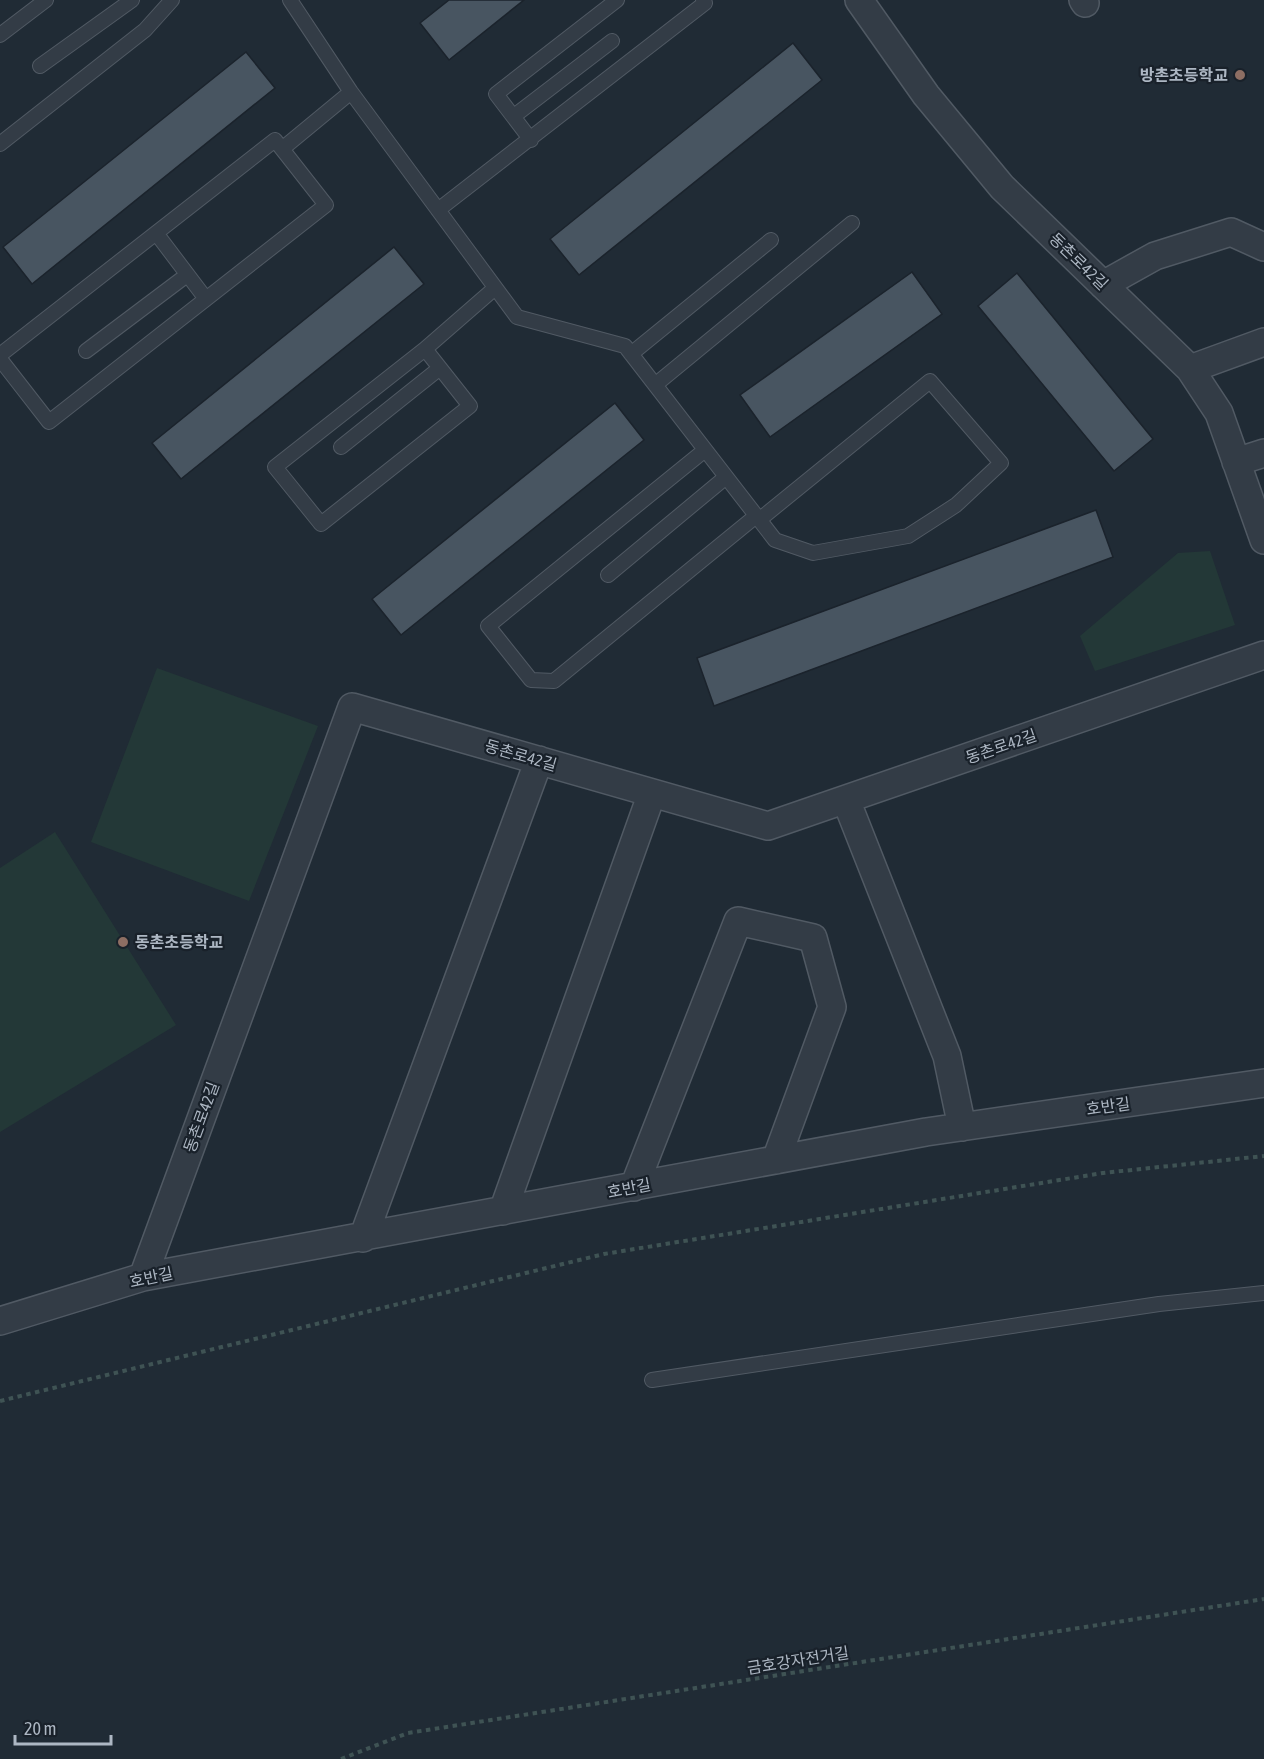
<svg xmlns="http://www.w3.org/2000/svg" width="1264" height="1759" font-family="'Asap Condensed','Noto Sans KR',sans-serif">
<rect width="100%" height="100%" fill="#202b35"/>
<path fill="#233837" d="M1210,551L1235,625L1095,671L1080,636L1178,553Z
M157,668L318,726L249,901L91,842Z
M55,832L176,1025L0,1132V868Z"/>
<path fill="#485561" stroke="#1b232c" stroke-width="1.5" d="M449,0H524L449,60L420,23Z
M793,43L822,80L579,275L550,239Z
M246,52L275,88L32,284L3,247Z
M394,247L424,284L181,479L152,443Z
M912,272L942,314L770,437L740,395Z
M1017,273L1153,439L1114,471L978,306Z
M615,403L644,440L401,635L372,599Z
M1096,510L1113,557L714,706L697,658Z"/>
<g fill="none" stroke-linecap="round" stroke-linejoin="round">
<defs>
<path id="service" d="M290,0L351,92L517,317L625,346L775,540L813,553L908,536L956,505L1001,463L930,381L759,520
M0,35L46,0
M40,66L132,0
M514,116L612,41
M531,140L496,94L617,0
M0,144L145,30L172,0
M282,149L351,92
M438,210L705,3L703,0
M156,233L206,299
M425,349L275,467L321,524L470,406L425,349L495,288
M86,351L187,275
M631,354L771,240
M0,355L275,140L326,205L49,422L0,359
M655,385L852,223
M341,447L440,368
M705,450L488,626L531,680L554,681L756,516
M608,575L726,477
M652,1380L1159,1304L1264,1293"/>
<path id="minor" d="M859,0L926,95L1002,187L1190,369L1219,413L1264,540
M1083,0L1085,3
M1103,285L1155,256L1231,232L1264,247
M1190,369L1264,342
M1236,462L1264,453
M846,800L947,1056L962,1127
M634,1187L738,921L813,938L832,1007L776,1160
M503,1211L652,793
M363,1238L539,760
M143,1277L352,707L768,826L1264,655
M0,1321L143,1277L926,1132L1264,1083"/>
</defs>
<use href="#service" stroke="#515a64" stroke-width="16"/>
<use href="#minor" stroke="#515a64" stroke-width="30"/>
<path stroke="#3f5354" stroke-width="4" stroke-dasharray="4.5 4.5" stroke-linecap="butt" d="M0,1401L604,1254L1103,1173L1264,1156
M341,1759L408,1733L1264,1599"/>
<use href="#service" stroke="#333c46" stroke-width="14"/>
<use href="#minor" stroke="#333c46" stroke-width="27"/>
</g>
<g fill="#8d6e63" stroke="#19212a" stroke-width="2">
<circle cx="1240" cy="75" r="6"/>
<circle cx="123" cy="942" r="6"/>
</g>
<g text-anchor="middle" stroke-width="4.5" stroke-linejoin="round" paint-order="stroke">
<g font-size="16" font-weight="bold" fill="#adb7c3" stroke="#19212a" text-anchor="end">
<text x="1228" y="81">방촌초등학교</text>
<text x="135" y="948" text-anchor="start">동촌초등학교</text>
</g>
<g font-size="16" fill="#adb7c3" stroke="#19212a">
<text transform="translate(1079 261) rotate(44)" y="6">동촌로42길</text>
<text transform="translate(1001 746) rotate(-19)" y="6">동촌로42길</text>
<text transform="translate(521 755) rotate(16)" y="6">동촌로42길</text>
<text transform="translate(1108 1106) rotate(-8)" y="6">호반길</text>
<text transform="translate(201 1117) rotate(-70)" y="6">동촌로42길</text>
<text transform="translate(629 1188) rotate(-11)" y="6">호반길</text>
<text transform="translate(151 1277) rotate(-12)" y="6">호반길</text>
<text transform="translate(798 1660) rotate(-9)" y="6">금호강자전거길</text>
</g>
</g>
<path d="M15 1735v9h96v-9" fill="none" stroke="#adb7c3" stroke-width="3"/>
<text x="24" y="1735" font-size="18" fill="#adb7c3" stroke="#19212a" stroke-width="4.5" paint-order="stroke">20 m</text>
</svg>
